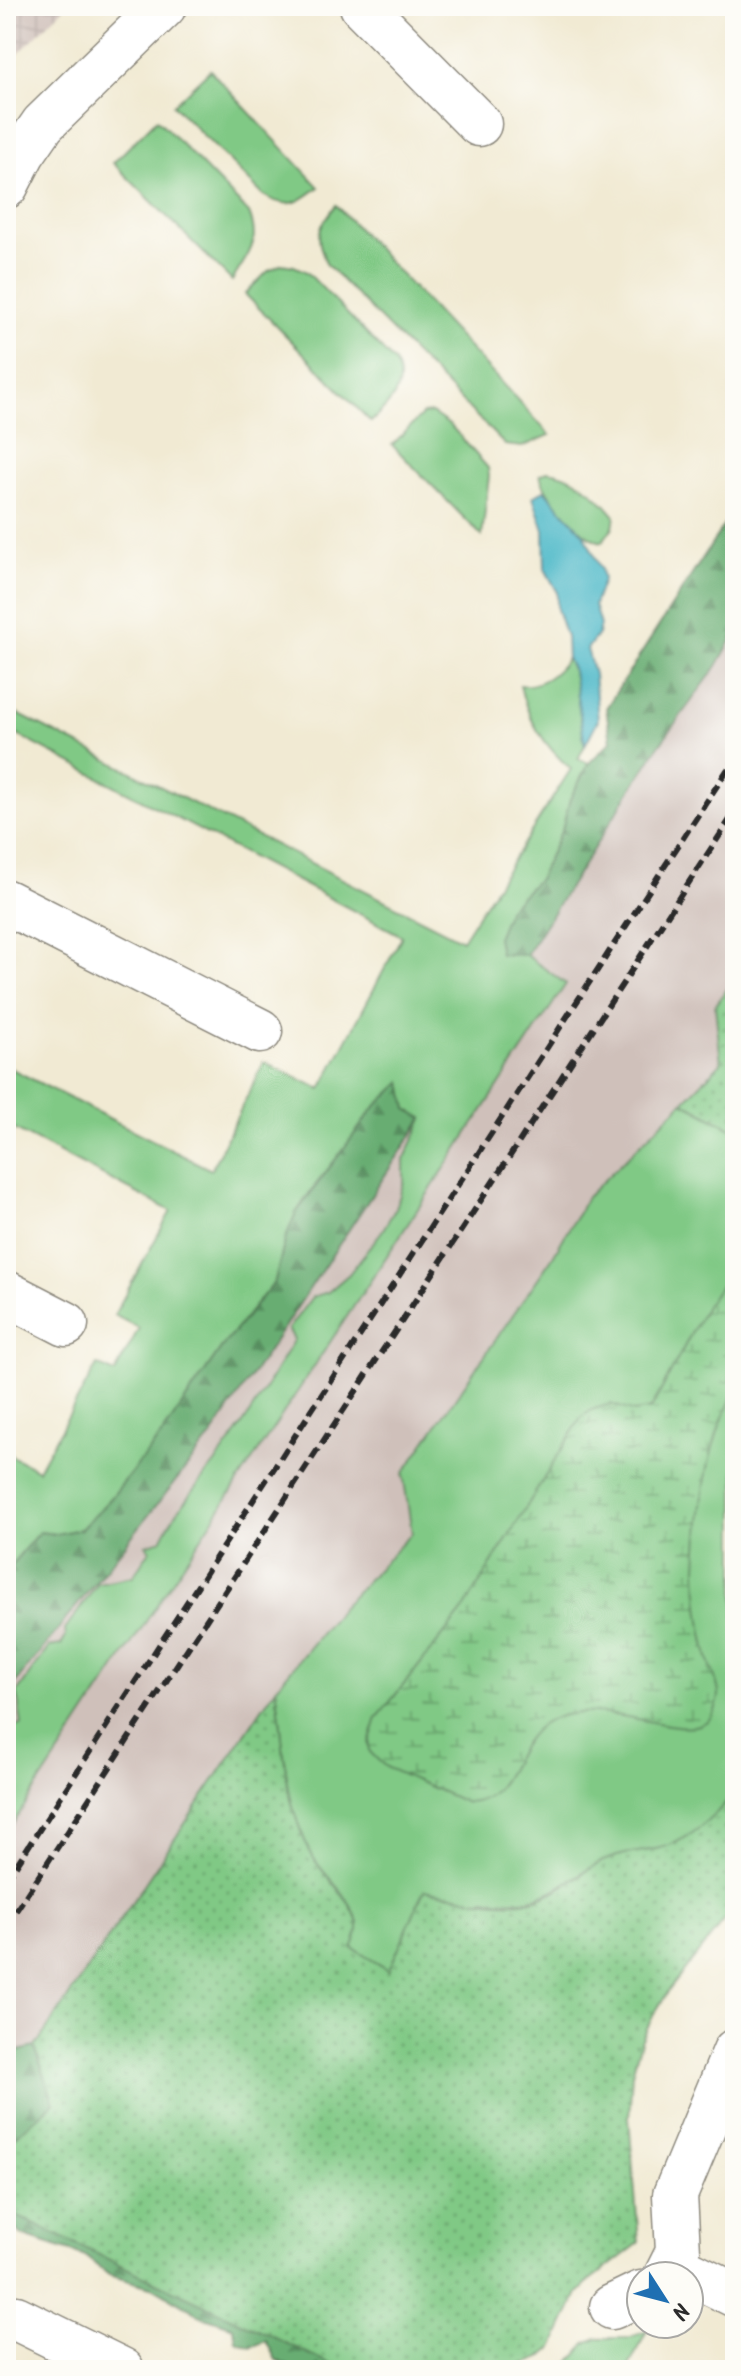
<svg xmlns="http://www.w3.org/2000/svg" width="741" height="2376" font-family="Kalam,sans-serif">
<defs>
<pattern id="industrial-grid" width="8" height="8" patternUnits="userSpaceOnUse" patternTransform="scale(2)"><rect width="8" height="8" fill="#cfc0ba"/><path d="M0 4h8M4 0v8" fill="none" stroke="#b2a5a0"/></pattern>
<pattern id="forest-firs" width="22" height="20" patternUnits="userSpaceOnUse" patternTransform="scale(2)"><rect width="22" height="20" fill="#68ad72"/><path d="M5 1l3.5 6h-7zM16 11l3.5 6h-7z" fill="#568d5e"/></pattern>
<pattern id="wetland-marsh" width="20" height="14" patternUnits="userSpaceOnUse" patternTransform="scale(2)"><rect width="20" height="14" fill="#80c985"/><path d="M1 5h8M5 5V1M11 12h8M15 12V8" fill="none" stroke="#69a36d"/></pattern>
<pattern id="park-dots" width="8" height="8" patternUnits="userSpaceOnUse" patternTransform="scale(2)"><rect width="8" height="8" fill="#80c985"/><path d="M2 2h.1M6 6h.1" fill="none" stroke="#69a36d" stroke-width="1.8" stroke-linecap="round"/></pattern>
</defs>
<rect width="100%" height="100%" fill="#fdfcf7"/>
<filter id="ink" filterUnits="userSpaceOnUse"><feTurbulence type="fractalNoise" baseFrequency=".0125" numOctaves="2"/><feDisplacementMap in="SourceGraphic" scale="16" xChannelSelector="R" yChannelSelector="G"/><feConvolveMatrix kernelMatrix="1 2 1 2 8 2 1 2 1" color-interpolation-filters="sRGB"/></filter>
<filter id="wash" filterUnits="userSpaceOnUse"><feTurbulence type="fractalNoise" baseFrequency=".006" numOctaves="4" result="noise"/><feDisplacementMap in="SourceGraphic" scale="32" xChannelSelector="R" yChannelSelector="G"/><feGaussianBlur stdDeviation="1.8" result="paint"/><feColorMatrix in="noise" values="0 0 0 0 0 0 0 0 0 0 0 0 0 0 0 0 0 1.4 0 .05"/><feComposite in="paint" operator="in"/></filter>
<g filter="url(#wash)">
<rect width="100%" height="100%" fill="#f1ead3"/>
<path fill="url(#industrial-grid)" d="M6,6H66L6,66Z"/>
<path fill="#cfc0ba" d="M735,626V978L715,1006L721,1063L587,1197L552,1258L413,1533L342,1607L276,1688L35,2047L54,2103L6,2144V1695L213,1434L423,1118Z"/>
<path fill="#80c985" stroke="#567a58" stroke-width="2" d="M210,70L319,187C296,204 288,210 263,195L173,105Z
M157,119L249,213C262,244 247,255 232,281L113,163Z
M336,205L550,435L522,447L505,445L327,265C314,236 317,230 336,205Z
M282,264L294,266L307,272L394,362C409,386 388,406 371,422L245,294L268,271Z
M432,413L451,426L488,468L489,476L482,536L392,445L423,414Z
M548,471C576,474 598,495 615,516L613,527L602,542C579,536 546,497 540,475Z
M567,658L573,671L585,745L578,759L589,763L570,799L562,830L539,878L509,908L500,954L526,955L566,984L6,1834V1729L22,1725L17,1693L49,1647L61,1645L66,1637L65,1630L98,1583L133,1576L150,1550L146,1545L161,1540C175,1509 205,1478 225,1450C251,1414 272,1377 294,1339L288,1329L312,1297L328,1292L349,1274L382,1231L396,1208L404,1181V1160L423,1119L407,1109L340,1154L310,1192L296,1213L286,1237L275,1281L225,1343L161,1436L111,1498L81,1529L56,1534L39,1532L6,1571V1453L38,1470L97,1365L115,1373L139,1328L114,1315L171,1211L6,1125V1066L211,1170L264,1062L321,1089L402,936L6,729V708L462,940L571,769C544,746 527,719 520,685C540,687 557,674 567,658Z
M683,1102L735,1130V1792C715,1817 688,1843 656,1849C638,1852 620,1853 602,1862C549,1889 549,1906 483,1899L389,1970L352,1948C354,1942 358,1935 358,1930C360,1902 325,1879 313,1857C281,1799 286,1750 276,1688L342,1607L412,1533L403,1474L552,1258L587,1197Z
M647,2331L627,2370H560L577,2355L586,2343L597,2338H628Z"/>
<path fill="url(#forest-firs)" stroke="#4a6c4e" stroke-width="2" d="M735,508V634L717,666L658,747L526,955L500,954L497,937L509,908L539,878L562,830L570,799L589,763L611,741L606,708Z
M402,1082L407,1109L423,1118L213,1434L6,1695V1571L39,1532L56,1534L81,1529L111,1498L161,1436L225,1343L275,1281L286,1237L296,1213L373,1109Z
M35,2047L54,2103L6,2144V2058L10,2053Z
M6,2174L382,2370H297L276,2360L266,2341L251,2347L236,2341L234,2327L202,2316L154,2288L109,2275L83,2255L24,2236L6,2223Z"/>
<path fill="url(#wetland-marsh)" stroke="#567a58" stroke-width="2" d="M735,1264C735,1294 735,1325 735,1355C735,1366 737,1381 734,1391C730,1405 722,1417 718,1431C703,1475 699,1522 697,1568C697,1595 701,1627 707,1653C709,1666 718,1680 719,1694C719,1702 714,1716 707,1721C681,1743 593,1691 543,1724C510,1744 511,1801 467,1803L387,1768L378,1760L370,1752L369,1743L377,1718L462,1612L581,1418L591,1410L611,1404L634,1412L651,1409L706,1306Z"/>
<path fill="url(#park-dots)" stroke="#567a58" stroke-width="2" d="M735,978V1130L683,1102L721,1063L715,1006Z
M276,1688C286,1750 281,1799 313,1857C324,1878 360,1905 358,1930C358,1935 354,1943 352,1948L389,1970L424,1890C456,1895 502,1908 533,1900C559,1893 580,1873 603,1861C621,1853 638,1852 657,1849C689,1842 715,1817 735,1792V1907L670,1989L654,2014L641,2041L632,2073L629,2118L639,2243L591,2280L578,2293L553,2348L541,2358L509,2370H343L6,2211V2144L54,2103L35,2047Z"/>
<path fill="#4cb8c8" stroke="#3c727a" stroke-width="2" d="M544,490L584,534L601,569L603,580L594,605L600,625L598,634L587,649L594,674L598,720L585,745L573,671L567,658L566,637L557,609V591L545,569L544,530L533,497Z"/>
</g>
<g filter="url(#ink)">
<g fill="none" stroke-linecap="round" stroke-linejoin="round">
<defs>
<path id="minor" d="M362,6L479,124
M6,186L23,153L43,124L164,6
M6,902L260,1031
M6,1293L66,1324
M674,2265L735,2295
M666,2276L678,2252L675,2195L735,2051
M612,2307L641,2293
M16,2318L122,2370"/>
</defs>
<use href="#minor" stroke="#8e8a7f" stroke-width="47"/>
<use href="#minor" stroke="#fff" stroke-width="44"/>
<path stroke="#2b2b2b" stroke-width="6" stroke-dasharray="12 6" stroke-linecap="butt" d="M6,1881L735,758
M6,1926L735,812"/>
</g>
</g>
<rect width="741" height="2376" fill="none" stroke="#fdfcf7" stroke-width="32"/>
<g transform="translate(665 2300) rotate(126)"><circle r="38" fill="#fdfcf7" stroke="#a9a8a5" stroke-width="2"/>
<path d="M0-6L14 30L0 20L-14 30Z" fill="#1f6fb2"/>
<text y="-12" font-size="22" font-weight="bold" text-anchor="middle" fill="#2b2b2b">N</text>
</g>
</svg>
